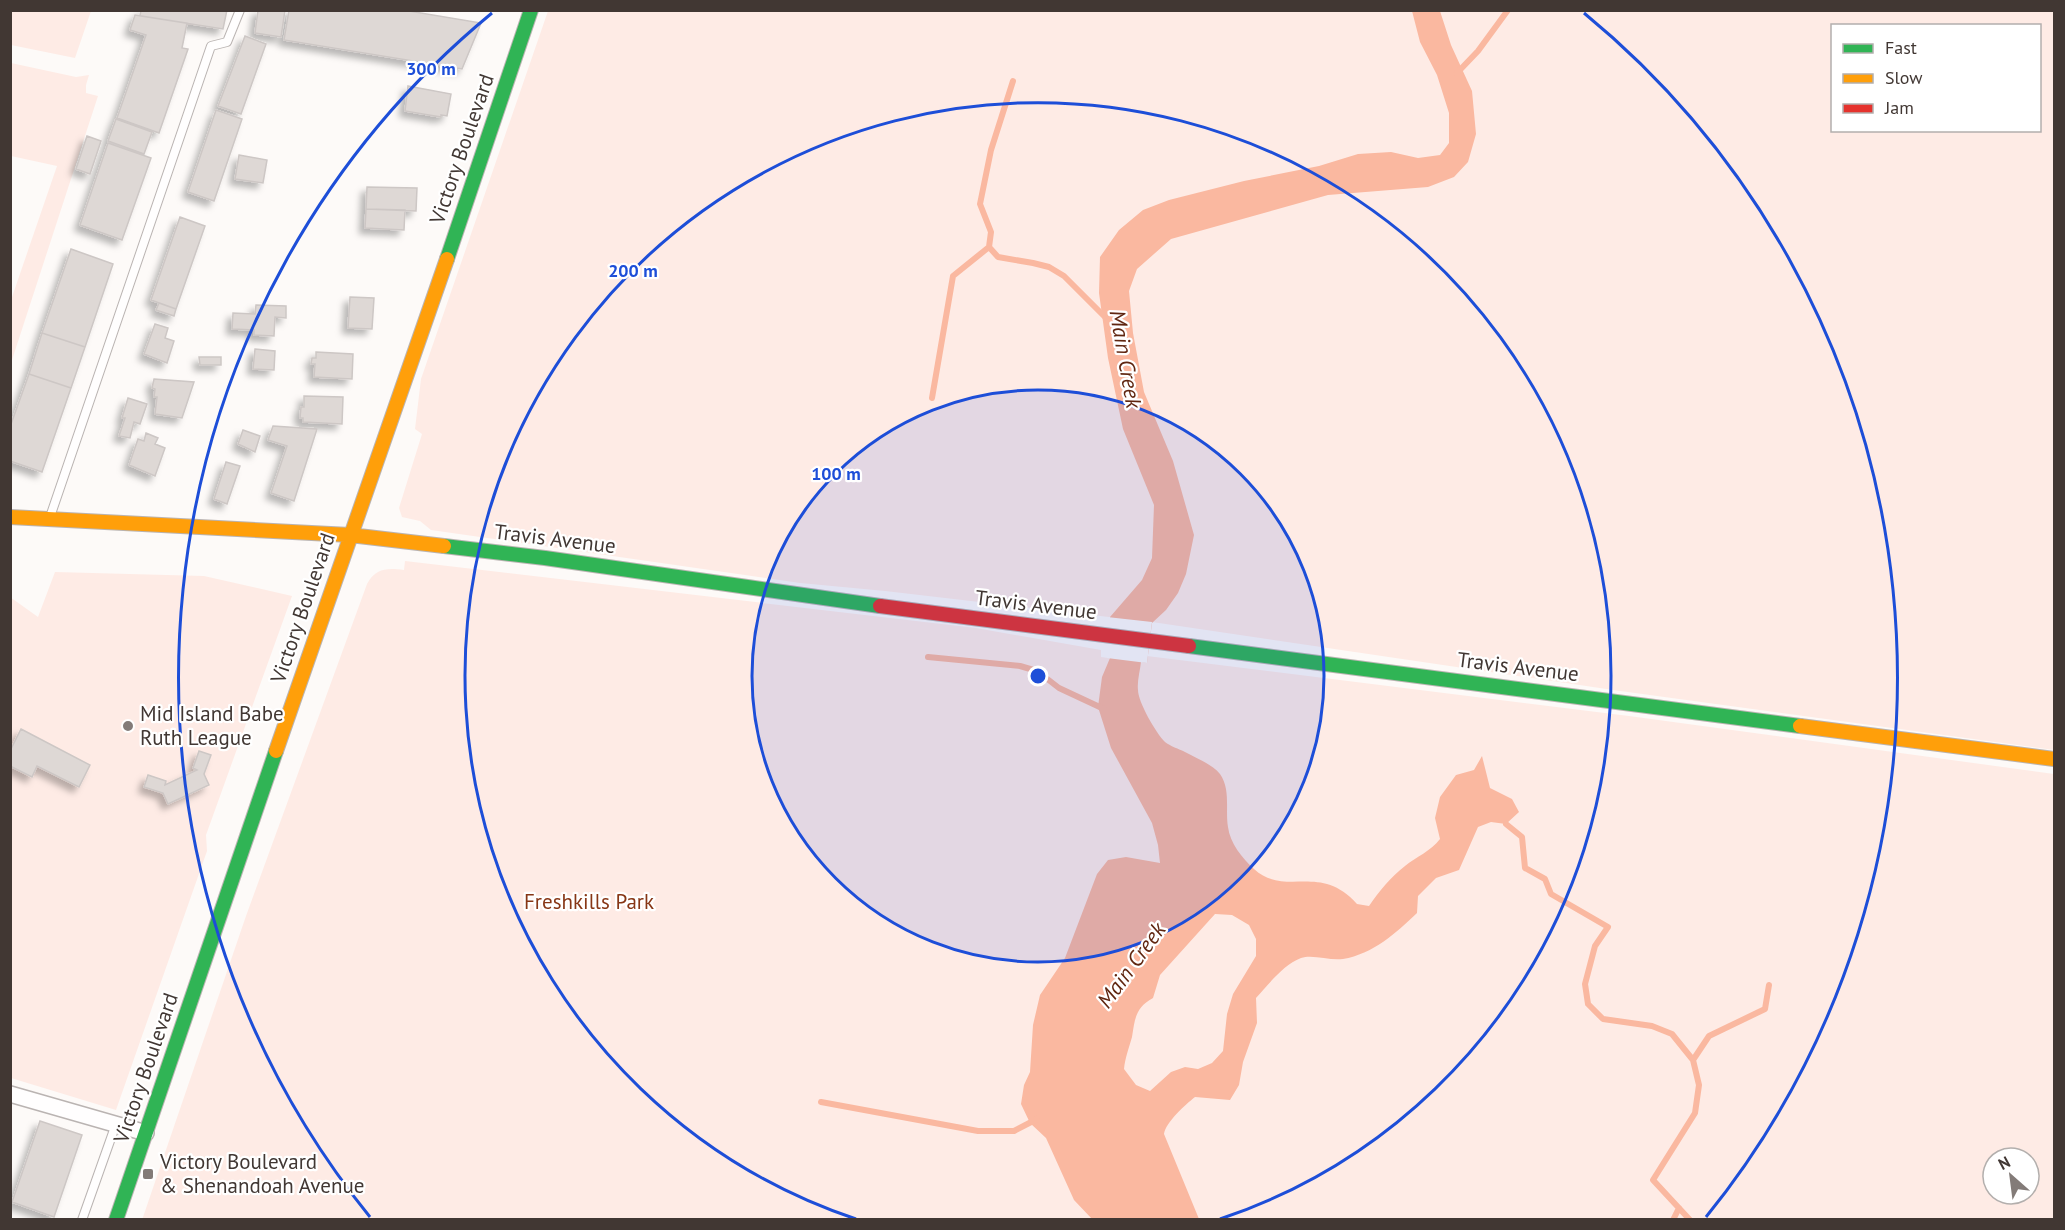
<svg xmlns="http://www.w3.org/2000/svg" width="2065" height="1230" font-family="'PT Sans',sans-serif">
<defs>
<filter id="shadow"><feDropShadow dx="-5.5" dy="5.5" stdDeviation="3" flood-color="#0004"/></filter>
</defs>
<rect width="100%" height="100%" fill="#fdfaf8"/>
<path fill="#feebe5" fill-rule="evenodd" d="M10,11L11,10L91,11L75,58L11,45Z
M548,11H2054V750L1613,690L1152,622L885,591L800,583L431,530L420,521L402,517L399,508L422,434L415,429L421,379ZM1832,26H2040V130H1832Z
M11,63L76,77L89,75L86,85V93L98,96L11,363V300L57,166L11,156Z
M405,561L976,628L1101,650V657L1146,663L1147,656L1629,716L2054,774V1219L142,1220L246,916L367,584C376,568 387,568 404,570ZM1993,1158H2029V1194H1993Z
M55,572L204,576L292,596L206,835L207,851L116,1110L11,1078L10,597L38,617Z"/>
<path fill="#fab8a0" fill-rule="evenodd" d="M1412,11H1440L1451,45L1472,91L1476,134L1468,162L1454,177L1428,187L1328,195L1171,239L1137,269L1129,291L1133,333L1144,392L1173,461L1194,535L1186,574L1178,593L1166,610L1152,623L1147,663L1141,662C1140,671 1137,681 1138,690C1138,702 1156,733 1165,742C1170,746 1179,749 1185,752C1196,758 1212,764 1220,774C1231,790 1225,809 1228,827C1230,843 1242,858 1254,869C1286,898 1319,862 1357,904L1369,906C1379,891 1391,877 1405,866C1417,856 1430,852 1440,839L1435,818L1440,797L1456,775L1474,770L1482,756L1490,788L1512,799L1519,812L1506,824L1491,822L1478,827L1459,870L1436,878L1418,896L1417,913C1396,933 1373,954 1343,959C1330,961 1313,954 1301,958C1283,965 1269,984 1256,998L1257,1023L1243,1062L1239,1085L1230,1100L1195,1097C1185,1105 1166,1122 1164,1134L1199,1219H1092L1074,1200L1046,1138L1030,1123L1021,1104L1024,1085L1030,1072L1033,1025L1040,995L1065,958L1097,874L1108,860L1126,857L1160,863L1158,845L1152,823L1111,748L1098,707L1102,677L1110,658V617L1142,580L1152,558L1154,505L1123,429L1108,358L1099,293L1100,257L1119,230L1143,210L1169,200L1244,181L1319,166L1358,154L1391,152L1418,158L1440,155L1449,143V113L1437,75L1420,42ZM1215,914L1232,915L1249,925L1256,939V956L1233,994L1227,1014L1223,1051L1212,1063L1198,1069L1185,1067L1171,1072L1150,1091L1136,1085L1124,1069C1125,1058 1129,1048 1132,1037C1135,1019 1135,1008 1153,998L1160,975Z"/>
<path fill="#fdfaf8" d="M1107,617L1152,622L1147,663L1107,658Z"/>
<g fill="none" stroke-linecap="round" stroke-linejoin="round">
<path stroke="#fab8a0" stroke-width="6" d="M1457,73L1478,51L1508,10
M1013,81L991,150L980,204L991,232L989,247L998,257L1033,263L1049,267L1064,276L1106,318
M932,398L953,276L989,247
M928,657L1020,666L1037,671L1059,688L1104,709
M1506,824L1522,837L1525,868L1545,879L1551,894L1608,927L1595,946L1585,984L1588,1004L1603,1019L1652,1026L1672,1034L1693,1060L1699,1085L1695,1113L1653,1180L1690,1220
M1693,1060L1709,1036L1765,1009L1769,985
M821,1102L978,1131H1014L1037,1119
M1673,1220L1679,1208"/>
</g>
<path fill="#ded8d5" stroke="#cdc7c5" stroke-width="1.5" filter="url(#shadow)" d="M141,10H227L223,29L140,16Z
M258,10H285L281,37L255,33Z
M289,10H403L481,23L462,69L284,40Z
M135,15L187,23L182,48L188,49L159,133L117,118L146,35L130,30Z
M245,36L266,44L241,114L218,106Z
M408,86L451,94L447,116L441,115V117L405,111Z
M216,110L242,119L214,201L188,192Z
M116,119L152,132L144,154L108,141Z
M87,136L101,141L90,174L76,169Z
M108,143L151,158L122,240L80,225Z
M239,155L267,160L263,183L235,179Z
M367,187L417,188L416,211L366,209Z
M366,209L405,210L404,230L365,228Z
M180,217L205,226L176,309L151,300Z
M71,249L113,264L85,347L42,333Z
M350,297L374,298L372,329L348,328Z
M159,303L176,309L174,316L156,310Z
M256,305L286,306V318L275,317L274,336L254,335V330L232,329L233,313L255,314Z
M155,324L168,328L165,338L174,341L167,363L144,354Z
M42,333L85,347L71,388L29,374Z
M255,349L275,351L274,370L253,369Z
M316,352L353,354L352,379L314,377L315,364H311L312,358H316Z
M199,357H221V365H200Z
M29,374L71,388L42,472L10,461V427Z
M154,379L194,382L182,418L155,414L157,397H154L155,389L152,388Z
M304,396L343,397L342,424L303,422V418H300L301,407H304Z
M128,398L147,404L140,424L134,422L130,438L119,436L125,418H122Z
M273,426L317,429L294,501L271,493L287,446L268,440Z
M243,430L260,436L255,452L238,444Z
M146,433L158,438L155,444L165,448L155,476L129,465L138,439L144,441Z
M226,462L240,466L227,504L214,499Z
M21,729L90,765L79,787L37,766L32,777L10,766V751Z
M199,751L211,755L204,774L209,785L168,804L163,793L144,787L148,775L166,781L165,785L197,770L193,768Z
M40,1121L82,1135L54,1217L12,1202Z"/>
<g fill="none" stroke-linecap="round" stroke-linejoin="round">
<defs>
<path id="lane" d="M50,517L211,46L227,42L240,10
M82,1220L116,1124"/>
<path id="street" d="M10,1094L146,1133"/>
<path id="fast" d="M447,259L531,10
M444,546L545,558L880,606
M1189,646L1800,726
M116,1220L276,751"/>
<path id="slow" d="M10,517L350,535L444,546
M1800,726L2054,759
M276,751L447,259"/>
<path id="jam" d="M880,606L1189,646"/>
</defs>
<use href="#lane" stroke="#bab4b2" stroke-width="10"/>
<use href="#street" stroke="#bab4b2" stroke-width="18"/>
<use href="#fast" stroke="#bab4b2" stroke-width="16"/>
<use href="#slow" stroke="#bab4b2" stroke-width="16"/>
<use href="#jam" stroke="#bab4b2" stroke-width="16"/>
<use href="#lane" stroke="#fffefe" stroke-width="8"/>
<use href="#street" stroke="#fffefe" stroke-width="15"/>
<use href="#fast" stroke="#30b455" stroke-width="14"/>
<use href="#slow" stroke="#ff9f0a" stroke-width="14"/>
<use href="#jam" stroke="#e5322d" stroke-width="14"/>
</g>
<circle cx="1038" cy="676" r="286" fill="#1d4ed8" fill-opacity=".12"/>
<g fill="none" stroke="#1d4ed8" stroke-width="3">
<circle cx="1038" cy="676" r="286"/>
<path d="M856 1219A573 573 0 1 1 1220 1219"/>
<path d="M370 1217A859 859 0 0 1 492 13M1584 13A859 859 0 0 1 1706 1217"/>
</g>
<g fill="#837b78" stroke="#fff" stroke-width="2">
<circle cx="128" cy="726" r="6"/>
<rect x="142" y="1168" width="12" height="12" rx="3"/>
</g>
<g text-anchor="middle" stroke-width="4.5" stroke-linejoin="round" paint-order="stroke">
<g font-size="21" fill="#413733" stroke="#fff">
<text transform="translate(462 149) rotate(-71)" y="7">Victory Boulevard</text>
<text transform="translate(555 539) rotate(7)" y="7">Travis Avenue</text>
<text transform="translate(1036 605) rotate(7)" y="7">Travis Avenue</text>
<text transform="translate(303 608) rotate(-71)" y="7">Victory Boulevard</text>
<text transform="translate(1518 667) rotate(7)" y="7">Travis Avenue</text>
<text transform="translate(146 1068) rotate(-71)" y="7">Victory Boulevard</text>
</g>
<g font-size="21" fill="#413733" stroke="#fff" text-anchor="start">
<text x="140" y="721">Mid Island Babe<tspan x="140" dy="24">Ruth League</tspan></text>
<text x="160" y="1169">Victory Boulevard<tspan x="160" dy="24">&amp; Shenandoah Avenue</tspan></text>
</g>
<g font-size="21" fill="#873615" stroke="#fff">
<text x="589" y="909">Freshkills Park</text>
</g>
<g font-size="22" font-style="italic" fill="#602610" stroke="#fff">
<text transform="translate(1126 359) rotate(80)" y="8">Main Creek</text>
<text transform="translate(1131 965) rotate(-54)" y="8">Main Creek</text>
</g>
</g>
<circle cx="1038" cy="676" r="9" fill="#1d4ed8" stroke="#fff" stroke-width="3"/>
<g font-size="18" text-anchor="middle" font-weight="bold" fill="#1d4ed8" stroke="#fff" stroke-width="4.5" stroke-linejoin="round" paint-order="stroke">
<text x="431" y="75">300 m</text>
<text x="633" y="277">200 m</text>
<text x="836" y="480">100 m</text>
</g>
<rect width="2065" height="1230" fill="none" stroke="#413733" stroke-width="24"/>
<rect x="1831" y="24" width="210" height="108" fill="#ffffff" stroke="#b3afad" stroke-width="1.5"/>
<rect x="1843" y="44" width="30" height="9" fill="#30b455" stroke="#b3afad" stroke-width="1.5"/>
<text x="1885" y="54" font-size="18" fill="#413733">Fast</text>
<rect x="1843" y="74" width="30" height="9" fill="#ff9f0a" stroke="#b3afad" stroke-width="1.5"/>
<text x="1885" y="84" font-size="18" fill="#413733">Slow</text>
<rect x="1843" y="104" width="30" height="9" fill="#e5322d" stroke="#b3afad" stroke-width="1.5"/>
<text x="1885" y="114" font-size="18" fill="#413733">Jam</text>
<g transform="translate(2011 1176) rotate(332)"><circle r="28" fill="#ffffff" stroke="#b3afad" stroke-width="1.5"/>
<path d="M0-4.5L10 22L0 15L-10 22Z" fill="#837b78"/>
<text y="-9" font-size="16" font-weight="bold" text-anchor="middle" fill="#413733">N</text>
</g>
</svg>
